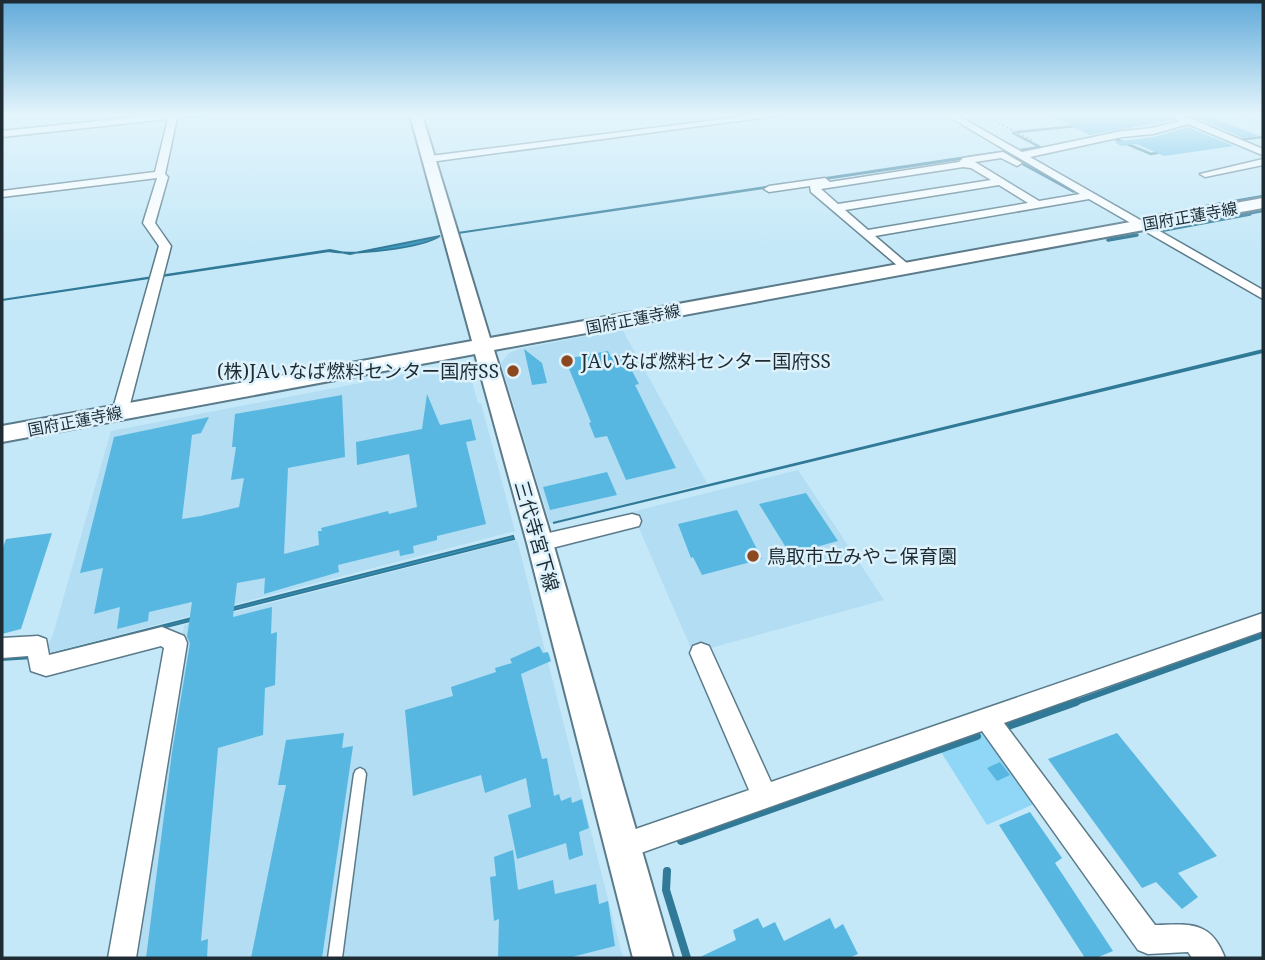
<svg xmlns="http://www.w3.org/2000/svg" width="1265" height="960" font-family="'Noto Serif','Noto Sans JP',serif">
<rect width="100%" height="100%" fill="#c4e8f8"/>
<path fill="#b2ddf2" d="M622,329L707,483L550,523L501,363L509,353L520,349Z
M454,365L469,370L478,404L481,403L515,531L53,652L47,653L44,650L52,638L111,431Z
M798,470L884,600L693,653L632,512Z
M517,540L623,958H131L184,625Z"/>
<path fill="#8fd6f7" d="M976,731L990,735L1038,802L987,825L936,744Z"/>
<path fill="#379ac2" stroke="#307997" stroke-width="2" d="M1006,151L1074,192L1002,153L458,233Z
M440,236C421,248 354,256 329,251L2,300L330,250L350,254Z
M1263,350V352L553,523Z
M513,536L514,539L48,657L2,660V657L51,654Z"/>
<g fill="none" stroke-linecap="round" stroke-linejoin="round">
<path stroke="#307997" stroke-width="2.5" d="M179,118L206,115
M1017,132L1077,126
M1013,133L1040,147L1015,151
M1113,138L1151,154L1162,152
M1237,140L1263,137
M1155,215L1263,196
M1241,215L1263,211"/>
<path stroke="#307997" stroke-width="3.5" d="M1145,217L1165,214
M1164,230L1250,214
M1108,240L1137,235"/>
<path stroke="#307997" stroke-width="6" d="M1071,704L1263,635"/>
<path stroke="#307997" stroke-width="8" d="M1008,726L1076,702
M681,841L977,736
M667,871L666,890L687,958"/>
</g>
<path fill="#58b7e0" d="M1050,115H1173L1174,120L1089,135Z
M1189,115H1208L1259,136L1243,138Z
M1188,127L1234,146L1164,156L1136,144L1121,146L1114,142L1154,137Z
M524,349L542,363L547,383L532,385Z
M608,351L611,357L623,354L639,384L635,385L676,468L626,480L607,436L595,438L589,423L591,422L565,359Z
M427,394L440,425L471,419L476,440L466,442L486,524L437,536V540L413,546L414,553L400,556L399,550L338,565L339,572L264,594L265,578L237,583L233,617L272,607L271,634L277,632L275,685L265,688L263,735L218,748L201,941L208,939L207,958H146L172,752L190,643L187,637L192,602L149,612L148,621L117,629L120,607L94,614L103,568L80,573L114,437L209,417L201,433L192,435L182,519L201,516L239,507L244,478L231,480L236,447H232L235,414L342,395L345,457L288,468L284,554L319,545L318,531H322L321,528L388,511L389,514L417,507L409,454L357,465L356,442L422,429Z
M607,472L617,495L550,510L543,487Z
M806,493L838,541L790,554L759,504Z
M737,510L762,559L702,575L693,557L691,558L678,524Z
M52,533L21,629L2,634V550L6,539Z
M539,646L543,653L548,652L551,661L521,674L542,759L547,758L554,796L559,794L561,801L571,797L572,803L582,799L589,828L579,832L583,855L569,860L566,843L517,859L508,815L531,807L526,778L485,793L481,775L413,796L405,710L453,696L451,687L496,672L495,668L512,663L510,659Z
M344,733L342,748L353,746L322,958H251L286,785H278L286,740Z
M1117,733L1217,856L1178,873L1198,897L1182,909L1156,882L1142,888L1048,759Z
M1000,762L1010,775L997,781L987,768Z
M1030,812L1062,858L1055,863L1113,951L1096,958H1085L999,825Z
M513,850L518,890L553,880L555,894L596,884L599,904L608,901L615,946L568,958H498L499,919L494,921L490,877L496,876L494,857Z
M758,918L763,928L775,922L784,941L830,918L835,929L843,924L858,954L849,958H698L736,940L733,930Z"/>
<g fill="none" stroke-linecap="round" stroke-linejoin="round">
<defs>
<path id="lane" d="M360,768L364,770L366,774L342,958H328L354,774L356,770Z"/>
<path id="street" d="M156,115H187L177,118L165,174L168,177L155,223L171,246L128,412L120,417L112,412L159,246L143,223L157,178L2,197V191L155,172L168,119L2,137V131Z
M756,115H783L430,162L425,159L430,156Z
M946,115H957L1022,152L1122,131L1152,128L1180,121L1176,119V115H1182L1263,149V155L1260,154L1188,124L1153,134L1122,137L1030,157L1263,290V299L1089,199L875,236L909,265L911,268L905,272L811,192L810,186L769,192L764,189L769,186L825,178L830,182L959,162L963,158L1003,152L1022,163L1017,166L1001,158L975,162L1039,201L1080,194ZM963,167L971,168L991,180L838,204L821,189ZM999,185L1028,203L868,230L845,210Z
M1263,159V165L1205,177L1200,174Z
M632,514L639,516L641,521L639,526L540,551L533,548L530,543L533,538L540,535Z
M1263,613V631L1004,723L1155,925C1189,924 1211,920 1225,958H1192L1188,952L1148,954L1138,950L982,731L624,859L615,855L611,846L615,837L624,833L749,790L690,653L693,646L701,643L709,646L771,782Z
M162,627L184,636L187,643L136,958H108L164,648L161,646L46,676L31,671L28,656L2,658V638L38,636L46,639L49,655Z"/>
<path id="secondary" d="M410,115H422L490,338L1263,198V208L494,350L553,543L673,958H633L527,543L475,354L2,442V426L472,341Z"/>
</defs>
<use href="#lane" stroke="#5b7b8a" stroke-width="3"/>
<use href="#street" stroke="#5b7b8a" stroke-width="3"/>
<use href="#secondary" stroke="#5b7b8a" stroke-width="4"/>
<path stroke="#718a95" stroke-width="2" stroke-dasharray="2 2.5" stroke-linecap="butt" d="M982,115L1033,141
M1240,115L1259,123"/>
<use href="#lane" fill="#fff" fill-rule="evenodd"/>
<use href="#street" fill="#fff" fill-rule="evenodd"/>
<use href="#secondary" fill="#fff" fill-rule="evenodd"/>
</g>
<linearGradient id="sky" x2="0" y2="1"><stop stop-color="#61aad9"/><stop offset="0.46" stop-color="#e4f5fc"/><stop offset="1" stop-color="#e4f5fc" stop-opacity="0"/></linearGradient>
<rect width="1265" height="250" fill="url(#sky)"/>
<g fill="#8e481f" stroke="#ddf2fc" stroke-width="2.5">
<circle cx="567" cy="361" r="7"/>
<circle cx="513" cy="371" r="7"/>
<circle cx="753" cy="556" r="7"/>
</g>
<g text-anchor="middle" stroke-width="5" stroke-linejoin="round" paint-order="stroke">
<g font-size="16" fill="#1e2b32" stroke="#ddf2fc">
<text transform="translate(1190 216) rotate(-10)" y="6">国府正蓮寺線</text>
<text transform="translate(633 319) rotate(-11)" y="6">国府正蓮寺線</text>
<text transform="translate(75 421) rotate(-11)" y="6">国府正蓮寺線</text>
</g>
<g font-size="19" fill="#1e2b32" stroke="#ddf2fc" text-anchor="start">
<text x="581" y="368">JAいなば燃料センター国府SS</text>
<text x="499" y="378" text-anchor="end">(株)JAいなば燃料センター国府SS</text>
<text x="767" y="563">鳥取市立みやこ保育園</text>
</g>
<g font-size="19" fill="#1e2b32" stroke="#ddf2fc">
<text transform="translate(537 536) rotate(74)" y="7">三代寺宮下線</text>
</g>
</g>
<rect width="1265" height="960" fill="none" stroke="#1e2b32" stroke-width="7"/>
</svg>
